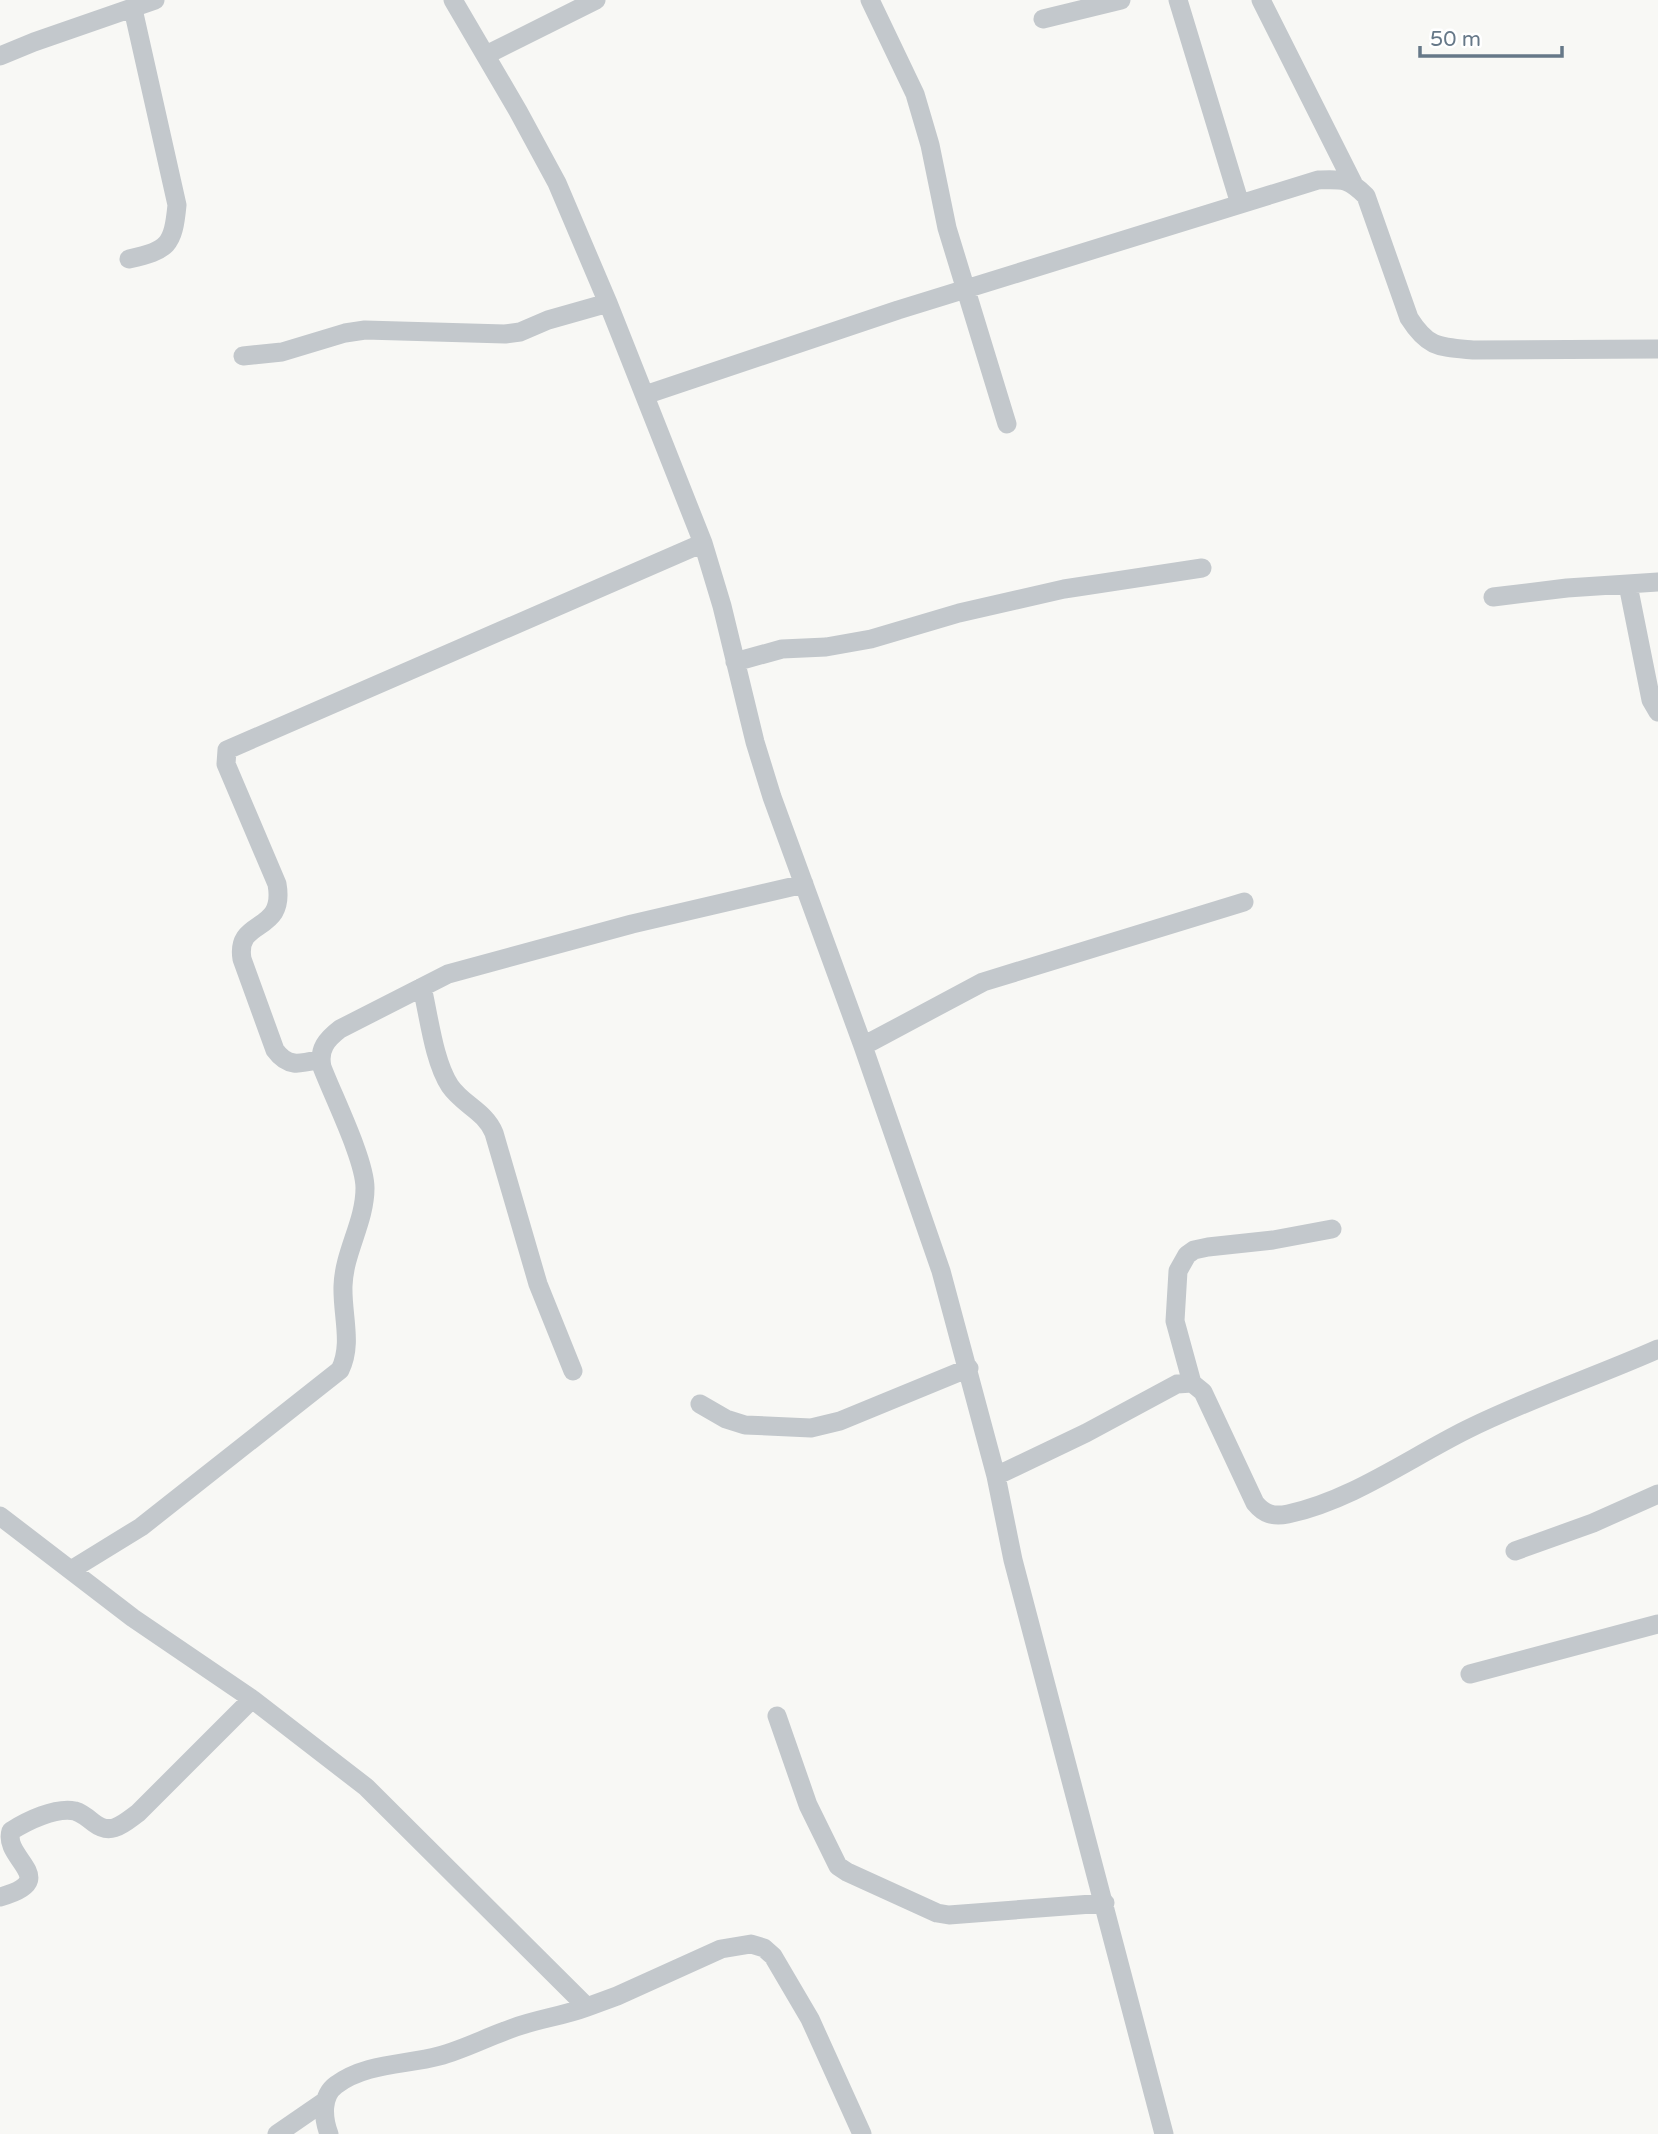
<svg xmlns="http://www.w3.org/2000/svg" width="1658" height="2134" font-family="'Varela Round',sans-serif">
<rect width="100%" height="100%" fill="#f8f8f5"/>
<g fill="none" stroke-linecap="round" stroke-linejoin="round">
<path stroke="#c3c8cc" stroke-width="19" d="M453,0L518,111L557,183L608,303L703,543L722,606L755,742L772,797L863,1046L941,1271L996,1476L1013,1560L1164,2134
M870,0L915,94L930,145L947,228L1007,424
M1178,0L1240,204
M1261,0L1353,183
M1043,19L1121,0
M486,55L596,0
M0,56L34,42L155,0
M129,259C168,250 173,246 177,205L133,9
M243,356L282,352L345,333L365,330L505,334L520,332L548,320L608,303
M645,395L898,310L1318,180C1343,179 1348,178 1366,196L1409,318C1428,348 1439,347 1473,350L1658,349
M1628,585L1651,700L1658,712
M1493,597L1567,588L1658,582
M735,662L782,649L826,647L871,639L959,613L1064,589L1202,568
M422,987C429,1017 434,1062 450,1086C463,1105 485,1111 494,1133L538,1284L573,1371
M863,1046L983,982L1244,902
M320,1059C300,1064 288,1068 275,1050L242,959C235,917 286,935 277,884L226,764L227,750L703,543
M1192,1383L1175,1321L1178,1271L1187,1255L1194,1250L1208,1247L1273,1240L1332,1229
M700,1404L726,1419L745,1425L811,1428L840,1421L969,1368
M996,1476L1086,1433L1177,1384L1192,1383L1203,1392L1255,1503C1264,1514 1273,1517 1288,1514C1352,1500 1408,1459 1466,1430C1528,1399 1595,1377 1658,1349
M0,1516L133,1618L252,1699L366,1787L587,2007L617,1996L721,1949L751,1944L764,1948L773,1956L810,2019L862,2134
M1515,1551L1593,1523L1658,1494
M71,1570L141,1527L340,1370C353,1344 342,1315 343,1286C344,1252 365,1222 365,1188C365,1160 333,1096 322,1067C318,1049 327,1039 340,1029L448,974L632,924L804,884
M1470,1674L1658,1624
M777,1716L808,1805L838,1866L847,1872L937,1913L949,1915L1105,1903
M0,1897C63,1880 2,1859 11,1831C27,1821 55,1807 75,1811C82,1813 88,1818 94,1823C111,1836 123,1824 138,1813L252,1699
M277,2134L325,2101
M329,2134C323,2118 321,2096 336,2085C366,2063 405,2065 439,2056C462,2050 483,2039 505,2031C531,2020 560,2017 587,2007"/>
</g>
<path d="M1420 46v10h142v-10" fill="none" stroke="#667888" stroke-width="3.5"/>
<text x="1430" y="46" font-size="21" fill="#667888" stroke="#ffffff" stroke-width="5" paint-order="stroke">50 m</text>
</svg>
